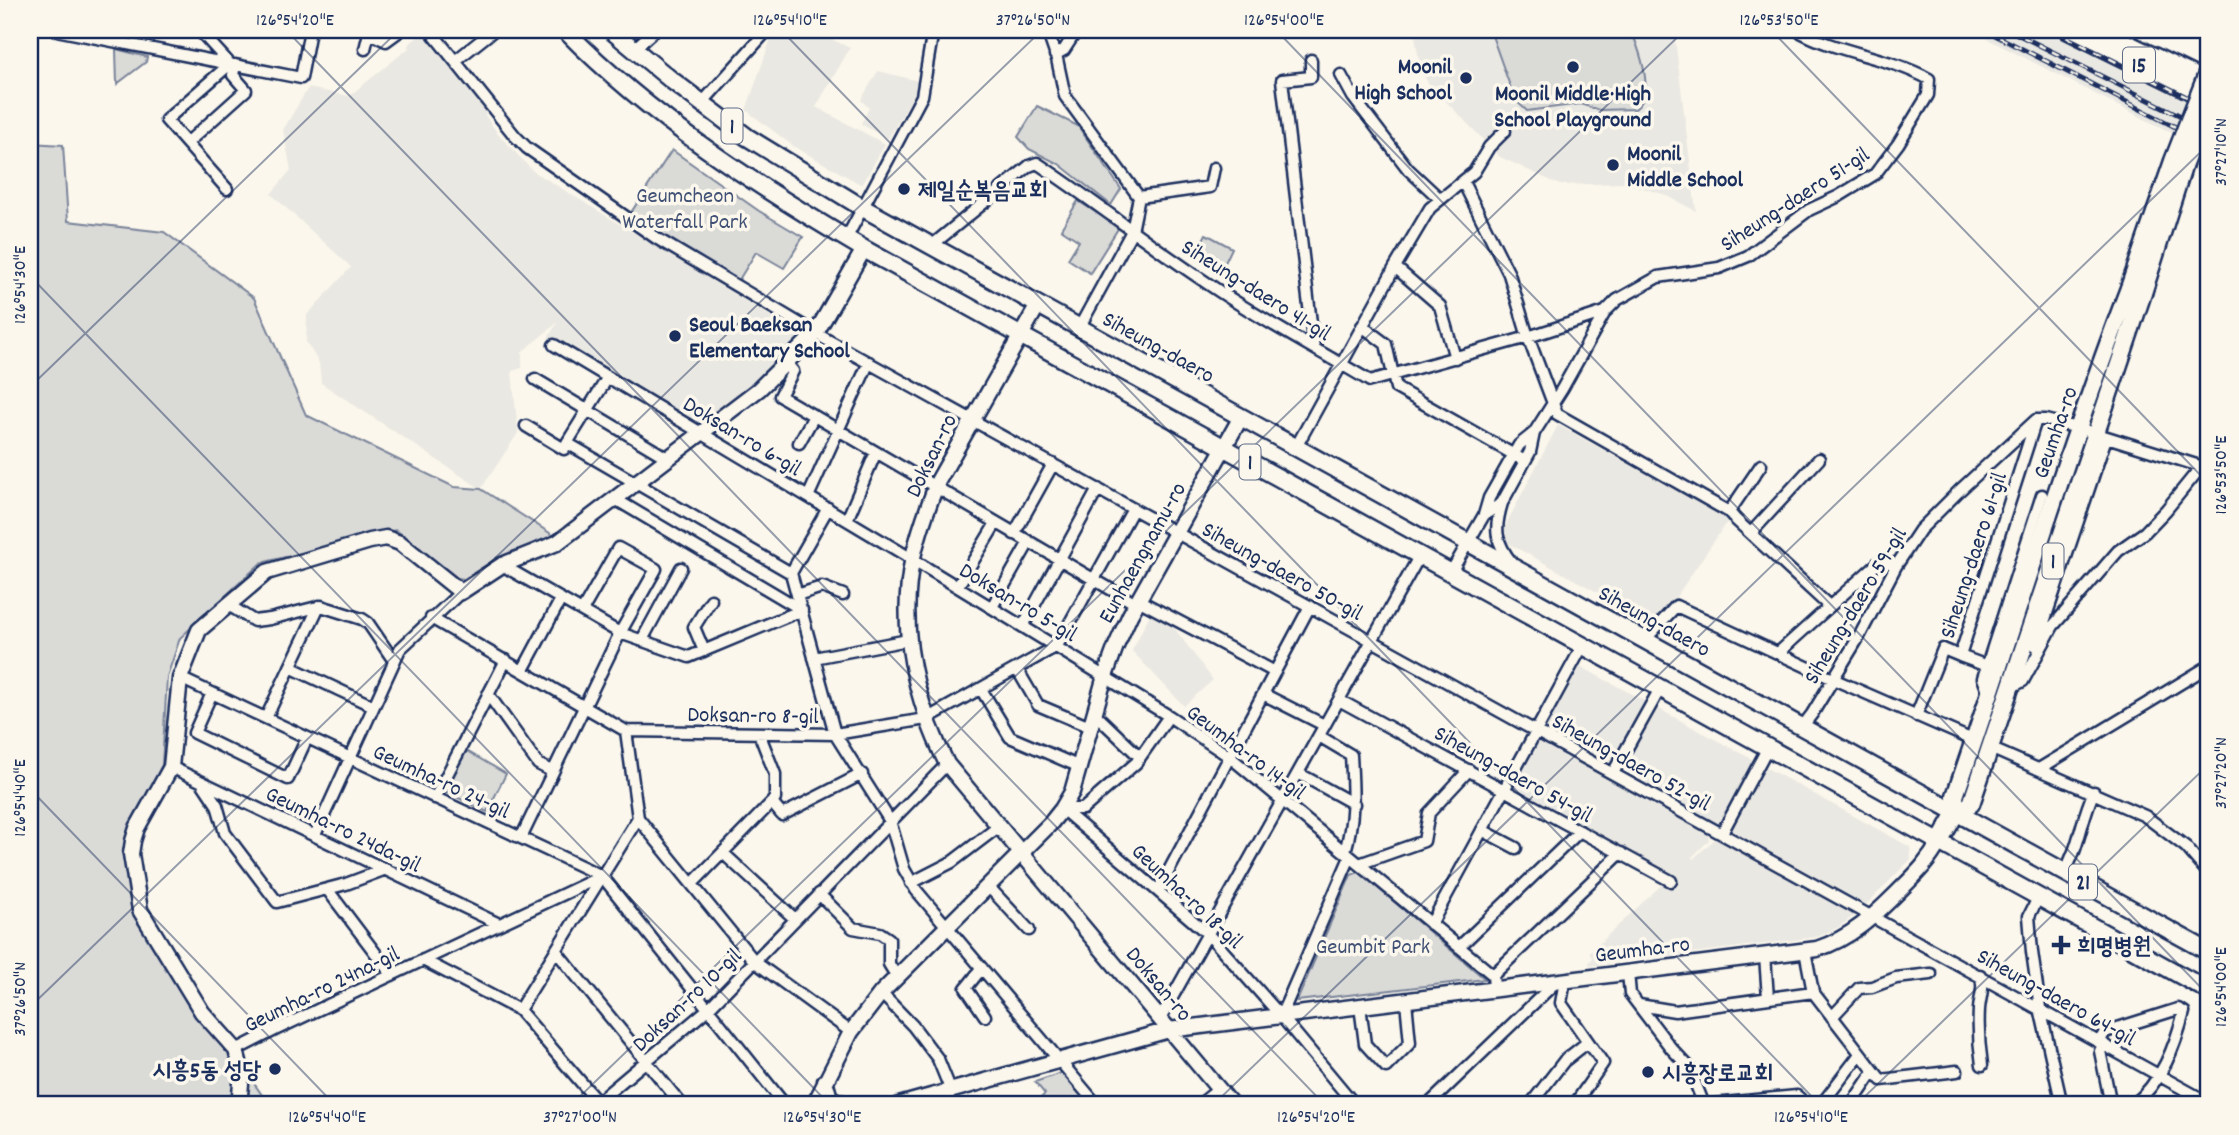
<svg xmlns="http://www.w3.org/2000/svg" width="2239" height="1135" font-family="Dekko,'Poor Story',sans-serif">
<rect width="100%" height="100%" fill="#fbf7ec"/>
<filter id="ink" filterUnits="userSpaceOnUse"><feTurbulence type="fractalNoise" baseFrequency=".0143" numOctaves="2"/><feDisplacementMap in="SourceGraphic" scale="14" xChannelSelector="R" yChannelSelector="G"/><feConvolveMatrix kernelMatrix="1 2 1 2 8 2 1 2 1" color-interpolation-filters="sRGB"/></filter>
<g filter="url(#ink)">
<path fill="#eae8e2" d="M774,30H812L850,48L816,107L885,144L862,185L793,146L746,110Z
M1414,30H1674L1696,211L1663,194L1625,183L1560,185L1500,157L1429,84L1421,72Z
M1970,30H2080L2209,96V152Z
M424,32L487,112L485,115L498,134L533,171L801,335L799,340L754,384L702,426L548,338L557,323L522,352V368L512,371L518,433L481,489L321,383L319,363L306,342L307,315L351,267L271,194L291,170L283,130L308,88L349,96L409,48L408,45Z
M878,71L919,81V86L888,139L861,124L869,108L861,100Z
M1558,425L1729,519L1657,625L1504,541L1502,532Z
M1153,612L1169,621L1213,680L1184,706L1132,651L1149,616Z
M1578,665L1757,762L1724,822L1718,824L1546,730L1545,725Z
M1540,740L1707,832L1709,840L1692,857L1693,859L1716,838L1719,841L1725,839L1855,911L1856,914L1839,927L1817,937L1590,966L1589,962L1593,958L1589,953L1672,875H1668L1513,790L1511,785L1535,742Z
M1763,766L1910,847L1911,859L1867,904L1863,905L1732,832L1730,825Z"/>
<path fill="#dadad7" stroke="#7a849a" stroke-width="2" d="M1490,30H1631C1639,49 1657,94 1635,109L1599,110L1580,104L1527,111L1515,100Z
M116,49L147,57L146,62L117,84Z
M1037,106L1078,126L1121,189L1111,205L1059,164L1029,149L1018,137Z
M30,143L63,145L68,221L164,232L254,298L306,415L454,487L481,489L556,537L499,557L464,579L457,578L396,530L261,563L180,638L167,677L162,765L131,829L135,913L269,1105H30Z
M672,150L759,211L803,237L784,268L756,252L737,283L663,238L630,214Z
M1078,201L1119,227L1090,273L1068,259L1079,241L1061,229Z
M1206,234L1232,248L1223,267L1196,253Z
M465,750L506,774L487,812L444,791Z
M1359,872L1485,979L1297,1001L1351,875Z
M1061,1073L1069,1075L1092,1105H1039L1037,1102L1045,1094L1035,1082Z"/>
<g fill="none" stroke-linecap="round" stroke-linejoin="round">
<defs>
<path id="street" d="M56,30L301,78L310,30
M199,30L230,64L166,120L227,189
M430,30L515,136L527,148L656,238L822,337L2209,1103
M1047,30L1057,59L1065,96L1139,197L1132,231L1079,328
M365,49L369,33L386,41L401,30
M634,49L655,30
M1055,55L1064,50L1077,30
M1311,60V77L1282,80L1314,348
M455,61L494,30
M1341,75L1353,97L1408,169L1440,199
M702,103L764,34
M187,143L246,90L233,75L235,65
M1463,182L1509,274L1528,337L1557,414L1729,512L1736,520L1829,606
M1139,197L1210,187L1214,168
M846,239L922,96L933,30
M931,246L1029,166L1037,163C1094,201 1147,243 1204,281C1257,318 1315,348 1370,381L1528,337L1605,312
M1395,267L1440,306L1455,358
M1362,326L1386,344L1396,388L1525,461
M554,345L912,559L1169,716L1230,757L1493,975L1494,989
M786,363L793,371L780,396L1136,604
M535,379L669,459
M526,426L564,449L567,443
M567,443L791,573
M567,443L608,377
M799,443L814,416
M1296,447L1395,267L1430,208L1474,172L1489,147L1505,131
M808,497L869,362
M615,499L802,610
M1502,503C1494,529 1495,542 1512,563
M828,508L791,573L835,734L890,821L904,869L916,890L1097,1105
M1729,512L1761,465
M1484,515L1502,503L1530,452L1534,433
M847,520L876,452
M1751,533L1819,459
M1014,534L1053,464
M502,565L620,633L689,657L802,610
M1451,572L1484,515L1489,498L1519,445L1534,433L1562,389L1605,312L1617,300L1658,277L1719,268L1748,256L1809,210L1839,196L1875,174L1898,144L1928,95L1929,79C1887,56 1837,53 1797,30
M958,586L996,523
M797,595L822,587L843,595
M1138,600L1275,672
M227,604L254,621L270,619L321,606L362,619L368,623L394,661
M992,607L1029,542
M431,618L626,731L835,734L926,719L1057,646L1133,509
M1023,626L1098,489
M642,640L681,568
M1645,640L1676,606L1833,679L1975,741
M2036,646L2106,438
M704,651L694,627L711,600
M1778,653L1878,563L1885,561L1896,566
M1960,656L1987,666
M814,658L908,640
M290,667L373,706
M1017,669L1038,705L1090,727
M523,670L561,599
M180,678L602,876L785,1105
M2010,688L2023,681L2053,626L2118,551L2145,532L2166,510L2201,467
M981,689L1010,737L1080,767
M212,693L194,733L288,779L307,738
M488,694L538,764L553,772
M1263,694L1324,725
M1989,694L1983,678L2042,495
M1339,700L1671,881
M1095,714L1140,757
M1916,716L1943,649L1960,656L2035,423
M266,718L319,606
M1802,727L1812,714L1860,635L1896,566L1920,530L1960,490L2036,420H2046L2078,428L2206,468L2209,472
M626,731L638,818L755,962L851,1032
M1319,736L1351,755C1353,792 1355,816 1345,852
M1990,748L2145,816L2186,847L2209,874
M171,767L499,924
M2039,769L2209,666
M1298,773L1354,804
M1613,773L1661,687
M203,784L217,805L225,833L277,902L346,884L386,869
M435,798L506,660
M772,803L782,815L862,774
M1062,809L1208,934L1281,1016L1355,1105
M1063,809H1083L1136,763L1169,716
M1482,830L1516,848
M1722,833L1768,747
M315,835L400,649L461,592
M521,838L620,633L656,569L618,548L582,611
M723,853L795,919
M1359,864L1424,841L1429,813L1469,770
M2064,872C2080,847 2081,818 2094,792
M911,883L952,862L998,827
M692,884L775,799V774L759,733
M988,886L1029,930
M327,889L392,975
M1158,891L1310,606
M819,894L853,928L880,933L889,939V964L897,977
M2039,896L2029,916L2032,952L2040,1008L2062,1105
M1431,924L1583,645
M1459,947L1580,831
M556,951L682,1105
M1805,951L1813,992L1881,1080L1957,1071
M1765,956L1768,998
M423,960L519,1010L598,1102
M982,968L966,988L985,1016
M1628,973L1630,994L1671,1048L1689,1067L1704,1105
M1493,975L1621,853
M1980,975C1985,987 1980,996 1979,1009C1978,1028 1979,1046 1982,1065
M1565,981L1561,1003L1603,1063L1577,1101L1572,1105
M881,993L913,1026L938,1059L951,1091
M1639,1005L1675,1011L1813,992
M1360,1006L1365,1044L1386,1067L1410,1043L1406,1001
M519,1010L638,818
M1281,1016L1350,857
M1832,1017L1859,988L1872,987L1896,978L1931,974
M1160,1019L1420,555
M2099,1042L2105,1032L2178,1009L2184,1012C2175,1046 2162,1082 2133,1105
M2104,1044L2100,1051L2111,1105
M236,1050L275,1030L602,876
M594,1105L708,1009L947,764
M1199,1105L1219,1089
M1428,1105L1556,982
M1530,1105L1564,1061L1588,1042
M1704,1105L1797,1096L1807,1105
M1821,1105L1860,1054
M1851,1105L1874,1071"/>
<path id="secondary" d="M1038,305L938,481C928,506 919,531 913,557C898,628 915,700 947,764L1232,1105
M825,1081L830,1098L847,1105
M239,1105L242,1073L236,1050L202,1012L140,910L131,854L133,841L137,828L171,767L180,678L199,630L267,572L370,541L386,538L400,543L461,592L502,565L557,543L759,389L816,333L864,249
M814,1105L851,1032L881,993L1050,824L1062,809L1072,792L1105,676L1116,646L1130,615L1241,417
M899,1105L1169,1030L1817,949C1851,938 1874,916 1898,892C1916,874 1927,864 1940,841"/>
<path id="primary" d="M565,30C652,119 757,186 864,249L2209,991
M611,30L670,79L747,137L863,208L2209,952
M1956,813L1971,804L2143,293
M1940,841L1956,813L1955,796C2014,627 2065,455 2129,288"/>
<path id="highway" d="M2069,30L2209,99
M2098,30L2209,84"/>
</defs>
<use href="#street" stroke="#1b2f5e" stroke-width="15"/>
<use href="#secondary" stroke="#1b2f5e" stroke-width="19"/>
<use href="#primary" stroke="#1b2f5e" stroke-width="21"/>
<use href="#highway" stroke="#1b2f5e" stroke-width="23"/>
<use href="#street" stroke="#fbf7ec" stroke-width="10"/>
<use href="#secondary" stroke="#fbf7ec" stroke-width="14"/>
<use href="#primary" stroke="#fbf7ec" stroke-width="16"/>
<use href="#highway" stroke="#fbf7ec" stroke-width="18"/>
<defs>
<path id="rail" d="M1985,30L2209,144
M2009,30L2209,130
M2052,30L2209,108"/>
</defs>
<use href="#rail" stroke="#1b2f5e" stroke-width="5"/>
<use href="#rail" stroke="#fbf7ec" stroke-width="2.5" stroke-dasharray="8" stroke-linecap="butt"/>
<defs>
<path id="primary-bridge" d="M2129,288L2173,161L2209,69
M2143,293L2184,164L2209,100"/>
</defs>
<use href="#primary-bridge" stroke="#1b2f5e" stroke-width="21" stroke-linecap="butt"/>
<use href="#primary-bridge" stroke="#fbf7ec" stroke-width="16"/>
</g>
</g>
<path fill="none" stroke="#1b2f5e" stroke-width="2" stroke-opacity="0.45" d="M286,30L1325,1105M781,30L1820,1105M1276,30L2209,996M1771,30L2209,484M30,276L830,1105M30,387L399,30M30,789L335,1105M30,1007L1042,30M571,1105L1685,30M1213,1105L2209,144M1856,1105L2209,764"/>
<g fill="#1b2f5e" stroke="#fbf7ec" stroke-width="2.5">
<circle cx="1573" cy="67" r="7"/>
<circle cx="1466" cy="78" r="7"/>
<circle cx="1613" cy="165" r="7"/>
<circle cx="904" cy="189" r="7"/>
<circle cx="675" cy="336" r="7"/>
<path d="M2057.5 934.5h7v7h7v7h-7v7h-7v-7h-7v-7h7z"/>
<circle cx="275" cy="1069" r="7"/>
<circle cx="1648" cy="1072" r="7"/>
</g>
<g text-anchor="middle" stroke-width="7" stroke-linejoin="round" paint-order="stroke">
<g fill="#fbf7ec" stroke="#5e6b89" stroke-width="2">
<rect x="2123" y="47.5" width="32" height="35" rx="5"/>
<rect x="721.5" y="108.5" width="21" height="35" rx="5"/>
<rect x="1239.5" y="444.5" width="21" height="35" rx="5"/>
<rect x="2042.5" y="543.5" width="21" height="35" rx="5"/>
<rect x="2069" y="864.5" width="28" height="35" rx="5"/>
</g>
<g font-size="21" font-weight="bold" fill="#1b2f5e">
<text x="2139" y="72">15</text>
<text x="732" y="133">1</text>
<text x="1250" y="469">1</text>
<text x="2053" y="568">1</text>
<text x="2083" y="889">21</text>
</g>
<g font-size="23" font-weight="bold" fill="#1b2f5e" stroke="#fbf7ec" text-anchor="start">
<text x="1452" y="73" text-anchor="end">Moonil<tspan x="1452" dy="26">High School</tspan></text>
<text x="1573" y="100" text-anchor="middle">Moonil Middle·High<tspan x="1573" dy="26">School Playground</tspan></text>
<text x="1627" y="160">Moonil<tspan x="1627" dy="26">Middle School</tspan></text>
<text x="918" y="197">제일순복음교회</text>
<text x="689" y="331">Seoul Baeksan<tspan x="689" dy="26">Elementary School</tspan></text>
<text x="2077" y="953">희명병원</text>
<text x="261" y="1077" text-anchor="end">시흥5동 성당</text>
<text x="1662" y="1080">시흥장로교회</text>
</g>
<g font-size="23" fill="#415176" stroke="#fbf7ec">
<text x="685" y="202">Geumcheon<tspan x="685" dy="26">Waterfall Park</tspan></text>
<text x="1373" y="953">Geumbit Park</text>
</g>
<g font-size="23" fill="#1b2f5e" stroke="#fbf7ec">
<text transform="translate(1794 198) rotate(-33)" y="8">Siheung-daero 51-gil</text>
<text transform="translate(1257 289) rotate(32)" y="8">Siheung-daero 41-gil</text>
<text transform="translate(1159 346) rotate(29)" y="8">Siheung-daero</text>
<text transform="translate(2054 432) rotate(-71)" y="8">Geumha-ro</text>
<text transform="translate(743 435) rotate(31)" y="8">Doksan-ro 6-gil</text>
<text transform="translate(930 455) rotate(-64)" y="8">Doksan-ro</text>
<text transform="translate(1141 552) rotate(-61)" y="8">Eunhaengnamu-ro</text>
<text transform="translate(1972 555) rotate(-72)" y="8">Siheung-daero 61-gil</text>
<text transform="translate(1283 570) rotate(29)" y="8">Siheung-daero 50-gil</text>
<text transform="translate(1019 601) rotate(31)" y="8">Doksan-ro 5-gil</text>
<text transform="translate(1854 605) rotate(-59)" y="8">Siheung-daero 59-gil</text>
<text transform="translate(1655 620) rotate(29)" y="8">Siheung-daero</text>
<text transform="translate(753 714) rotate(1)" y="8">Doksan-ro 8-gil</text>
<text transform="translate(1247 751) rotate(37)" y="8">Geumha-ro 14-gil</text>
<text transform="translate(1632 761) rotate(29)" y="8">Siheung-daero 52-gil</text>
<text transform="translate(1514 773) rotate(29)" y="8">Siheung-daero 54-gil</text>
<text transform="translate(442 780) rotate(25)" y="8">Geumha-ro 24-gil</text>
<text transform="translate(344 828) rotate(26)" y="8">Geumha-ro 24da-gil</text>
<text transform="translate(1188 895) rotate(43)" y="8">Geumha-ro 18-gil</text>
<text transform="translate(1642 948) rotate(-7)" y="8">Geumha-ro</text>
<text transform="translate(1160 983) rotate(50)" y="8">Doksan-ro</text>
<text transform="translate(321 988) rotate(-26)" y="8">Geumha-ro 24na-gil</text>
<text transform="translate(2057 996) rotate(29)" y="8">Siheung-daero 64-gil</text>
<text transform="translate(686 999) rotate(-43)" y="8">Doksan-ro 10-gil</text>
</g>
</g>
<rect width="2239" height="1135" fill="none" stroke="#fbf7ec" stroke-width="77"/>
<rect x="38" y="38" width="2162" height="1058" fill="none" stroke="#1b2f5e" stroke-width="2.5"/>
<g font-size="18" text-anchor="middle" fill="#1b2f5e">
<text x="295" y="25">126°54'20"E</text>
<text x="790" y="25">126°54'10"E</text>
<text x="1033" y="25">37°26'50"N</text>
<text x="1284" y="25">126°54'00"E</text>
<text x="1779" y="25">126°53'50"E</text>
<text transform="translate(2220 152) rotate(-90)" y="6">37°27'10"N</text>
<text transform="translate(19 285) rotate(-90)" y="6">126°54'30"E</text>
<text transform="translate(2220 475) rotate(-90)" y="6">126°53'50"E</text>
<text transform="translate(2220 773) rotate(-90)" y="6">37°27'20"N</text>
<text transform="translate(19 798) rotate(-90)" y="6">126°54'40"E</text>
<text transform="translate(2220 987) rotate(-90)" y="6">126°54'00"E</text>
<text transform="translate(19 999) rotate(-90)" y="6">37°26'50"N</text>
<text x="327" y="1122">126°54'40"E</text>
<text x="580" y="1122">37°27'00"N</text>
<text x="822" y="1122">126°54'30"E</text>
<text x="1316" y="1122">126°54'20"E</text>
<text x="1811" y="1122">126°54'10"E</text>
</g>
</svg>
